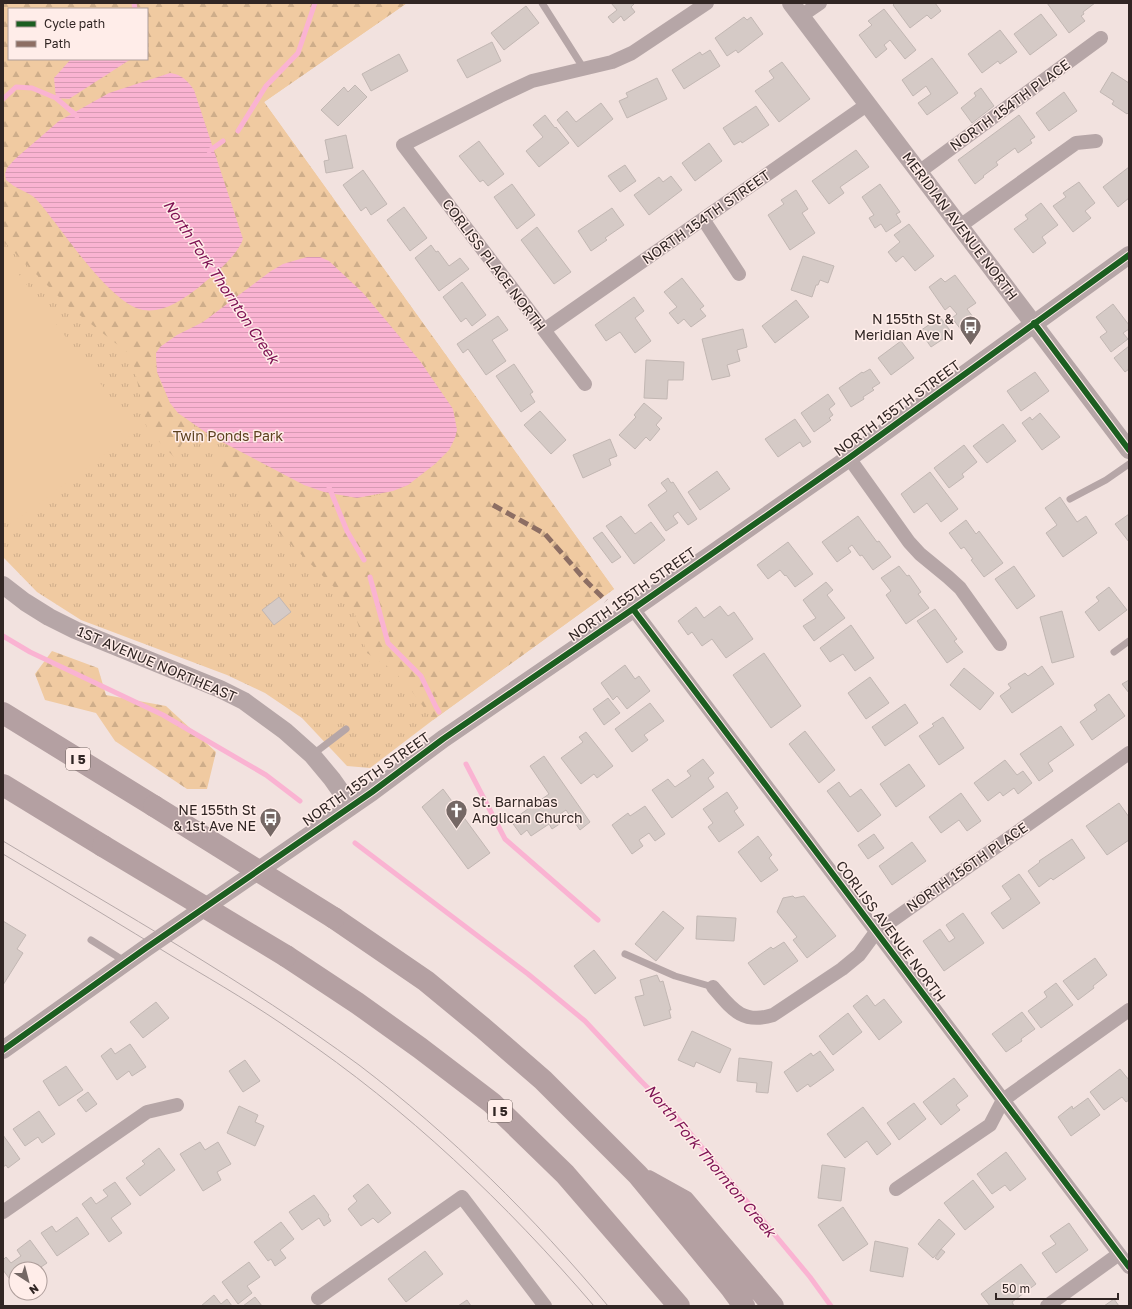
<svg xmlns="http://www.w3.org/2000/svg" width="1132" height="1309" font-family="'Golos Text',sans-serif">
<defs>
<pattern id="grass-tufts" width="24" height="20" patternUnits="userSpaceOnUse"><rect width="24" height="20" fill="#f0caa1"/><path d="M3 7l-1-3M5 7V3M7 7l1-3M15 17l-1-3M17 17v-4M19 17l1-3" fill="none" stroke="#cead8a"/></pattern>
<pattern id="forest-firs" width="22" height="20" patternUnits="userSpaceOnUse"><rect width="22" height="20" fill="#f0caa1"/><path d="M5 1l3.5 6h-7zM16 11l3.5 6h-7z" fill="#cead8a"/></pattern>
<pattern id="water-rules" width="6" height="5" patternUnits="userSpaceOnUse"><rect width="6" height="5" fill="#fab3d2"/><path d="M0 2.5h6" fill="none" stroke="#d79ab4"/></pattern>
</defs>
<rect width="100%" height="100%" fill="#f2e2df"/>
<path fill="url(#grass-tufts)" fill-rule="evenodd" d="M3,3H407L264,102L614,589L433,720L370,768L347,766L302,718L265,693L227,675L81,620L37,592L3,557ZM9,9H147V59H9Z"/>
<path fill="url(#forest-firs)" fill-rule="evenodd" d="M3,3H407L264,102L614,589L433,720L411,690L393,670L367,653L352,605L215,469L226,444C287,475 355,526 421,475C425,471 431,468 435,464C444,454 450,441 457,430L453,409L420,361L363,293L329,261L320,257H307L283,264L271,271L203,322L167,341L157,372C167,400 169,407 194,424L174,457L147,429L132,356L68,306L3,241ZM9,9H147L149,47L147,48V59H131L103,78H54L71,59H9ZM170,73L177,74L190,84L238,249L211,276L161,309L142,310L113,292L85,261L36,198L15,187L6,180L7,168L15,159L36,141L109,93Z
M52,651L98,668L106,695L166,706L216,752L207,789H187L115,741L96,713L45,700L35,674Z"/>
<path fill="#f0caa1" d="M3,253L136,431L11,524L3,514Z"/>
<path fill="url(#water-rules)" d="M71,59H131L69,99L56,98L54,78Z
M170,73C181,74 188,81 194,90L243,239C237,257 212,276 198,288C182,300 164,313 143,310C114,305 71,243 53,220C48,214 42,205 36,199C29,192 18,190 10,183L6,180L5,174L7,168L15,159L59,121L109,93Z
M307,257H320L329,261L363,293L420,361L453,409L457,430L455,438L449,450L435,464L408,485L393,491L357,498L324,492L304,485L211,436L178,413L170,403L157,372L156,357V353L160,347L177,335L203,322L271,271L283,264Z"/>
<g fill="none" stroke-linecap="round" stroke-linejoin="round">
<path stroke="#fab3d2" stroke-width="5" d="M134,3L135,9
M3,99L16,87L32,88L56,98L77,116
M238,131L266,86L298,53L315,3
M209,151L223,141
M211,268L235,304
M329,487L347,531L364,560
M370,577L388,643L421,676L436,707L439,712
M3,636L30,652L163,715L266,775L300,801
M466,764L505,839L598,920
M355,843L528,974L585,1021L641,1081L675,1115L810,1277L831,1306"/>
</g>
<path fill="#d5cac6" stroke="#c2b7b3" d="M611,3H635L631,7L635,12L624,21L621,16L613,23L608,17L617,10Z
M895,3H935L941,11L931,19L927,15L910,28L893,5Z
M1047,3H1095L1083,12L1084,14L1081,16L1085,21L1069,33Z
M526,6L539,23L504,50L491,33Z
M884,9L916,50L905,59L890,40L884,45L887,49L876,58L859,35L872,25L868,21Z
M1041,14L1057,35L1030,55L1014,34Z
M744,17L747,20L751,17L763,34L738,53L736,50L727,56L715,38Z
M1000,30L1017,52L1000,64L998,61L982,73L968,54Z
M492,42L501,61L467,78L457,60Z
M710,50L720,66L684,89L672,70L700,52L702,55Z
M399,54L408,71L371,91L362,74Z
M932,58L958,93L927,115L918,103L931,94L926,86L913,96L902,80Z
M782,62L810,99L779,122L755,91L774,78L769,71Z
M1112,72L1129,83V112L1127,114L1112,104L1114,101L1100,92Z
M657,78L667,99L627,118L619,101L628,97L626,93Z
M355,85L367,97L338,126L321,110L344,87L348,92Z
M981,88L994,106L972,123L961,108L976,96L974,93Z
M1064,92L1077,111L1049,131L1036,113Z
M601,103L613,119L578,147L557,120L567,111L576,122Z
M756,106L769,125L742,143L741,141L734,145L723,128Z
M545,115L555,128L556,127L569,143L539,167L526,151L543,137L533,125Z
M1019,115L1035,137L1030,140L1032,143L1018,153L1015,148L996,162L998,165L983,176L984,177L975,184L958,160Z
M346,135L353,168L326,173L324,161L329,160L325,140Z
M479,141L504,174L488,186L483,180L480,182L459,156Z
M709,143L722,161L695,181L682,163Z
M856,150L869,167L840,187L844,193L829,204L812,181Z
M625,165L636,181L620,192L608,176Z
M1129,167V198L1118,207L1103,187Z
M363,170L387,204L371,215L366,207L361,211L343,185Z
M671,176L682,190L649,215L634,195L659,177L663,182Z
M1079,182L1095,203L1085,211L1091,218L1073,232L1053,206L1066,197L1063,193Z
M512,184L535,215L517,229L494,197Z
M880,184L900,212L896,214L901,222L886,232L881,224L875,228L869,218L874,215L862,197Z
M796,190L808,209L802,213L815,233L790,250L768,215L784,204L781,200Z
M1041,203L1058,225L1042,237L1046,243L1033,253L1014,229L1028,219L1025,215Z
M404,207L427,238L410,251L387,220Z
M612,208L624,225L605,238L607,240L591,251L578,231Z
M909,224L934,256L915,271L903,256L896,262L888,252L900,242L894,235Z
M537,227L571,272L554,284L521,240Z
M431,245L436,252L438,251L449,266L460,258L469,269L439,291L415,258Z
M803,256L834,266L828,283L820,280L818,285H816L812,297L791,290Z
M955,275L976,303L967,309L976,321L962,331L952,318L957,314L950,306L945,310L929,287L941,278L945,282Z
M682,278L704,306L700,309L706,316L691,327L684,319L678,324L669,313L677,307L664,292Z
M462,282L486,315L472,326L466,318L461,322L443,297Z
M634,297L644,311L635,318L651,341L635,353L620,332L606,341L595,325Z
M796,300L809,317L775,343L762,326Z
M1113,304L1129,325V329L1123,333L1128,339L1111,352L1100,337L1107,332L1096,317Z
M498,316L508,330L492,340L506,361L486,375L468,349L463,353L457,344Z
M940,317L952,333L931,347L920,331Z
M743,329L747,347L737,350L740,361L727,365L730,376L712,380L702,339Z
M901,341L914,358L891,375L878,358Z
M1129,346V369L1125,372L1114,358Z
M646,360L684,362L683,380H668L667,399L644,398Z
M514,364L533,392L530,394L535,402L521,412L496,376Z
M870,369L880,383L872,388L874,390L863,397L864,399L851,407L839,388L862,372L863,373Z
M1035,372L1049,391L1021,411L1007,391Z
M828,394L835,404L829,409L833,415L829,418L831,420L814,432L801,413Z
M644,403L662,418L656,425L660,429L650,441L646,437L635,449L619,435L636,417L634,415Z
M540,411L566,440L551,454L524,425Z
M1040,413L1060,437L1042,450L1022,423L1030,417L1032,420Z
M795,419L811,442L803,447L800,442L778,457L765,439Z
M1003,424L1016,441L987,463L973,446Z
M610,439L617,456L609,459L611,465L583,478L573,455Z
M964,445L977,462L962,474L964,477L949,488L934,468Z
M717,471L730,489L700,510L688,492Z
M930,472L958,509L941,522L927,503L914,513L901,494Z
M668,478L671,483L673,482L697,519L688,525L678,512L673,516L678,523L666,531L648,505L667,491L661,483Z
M1060,497L1077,522L1086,516L1097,533L1063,557L1046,533L1057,525L1045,508Z
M1129,514V542L1115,524Z
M621,516L635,534L651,522L665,540L634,564L606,526Z
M858,516L877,542L879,541L891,557L873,570L862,555L860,556L852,545L848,548L851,552L837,562L822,542Z
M966,520L976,534L979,531L1003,563L984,577L971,560L973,559L964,547L961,549L949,533Z
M602,532L621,557L612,563L593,538Z
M788,542L813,574L795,587L786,575L785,576L780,570L768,579L757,565Z
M899,566L907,576L909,575L921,592L918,594L929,608L906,624L886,595L891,591L881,578Z
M1014,566L1035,596L1017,609L995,579Z
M826,582L833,590L827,595L845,618L814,641L803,626L816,618L803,600Z
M1109,587L1127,610L1099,631L1085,612L1099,601L1096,597Z
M279,597L291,612L274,625L262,610Z
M720,606L728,616L734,612L753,639L726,658L712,639L702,646L692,632L688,635L678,621L696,607L704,618Z
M935,609L957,639L954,641L963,652L947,663L917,621Z
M1062,611L1074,657L1052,663L1040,617Z
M851,625L874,658L855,671L843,654L830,662L820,648Z
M764,653L801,706L771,728L733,675Z
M625,665L635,679L639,676L650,691L627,709L617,696L613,700L601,683Z
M1042,666L1054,684L1012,713L1000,696L1011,688L1008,684L1025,673L1028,676Z
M964,668L994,693L980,710L950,685Z
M870,677L889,703L866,719L848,693Z
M1129,680V693L1122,684Z
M1109,694L1125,716L1092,740L1080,722L1097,710L1094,705Z
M608,698L620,713L604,725L593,709Z
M650,703L664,721L644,735L648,740L632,752L615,729Z
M905,704L918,723L885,746L872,727Z
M943,717L964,748L939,765L919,736L934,726L932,724Z
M1061,726L1074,745L1048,763L1053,771L1039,781L1020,754Z
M805,731L835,770L819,783L789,744Z
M586,732L613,766L597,778L594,774L581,784L561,758L583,742L579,737Z
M544,756L590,822L580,830L566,810L560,814L564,821L552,829L549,824L531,836L527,830L521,835L511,821L549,794L530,766Z
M703,759L714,773L708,778L714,787L672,818L652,790L668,779L675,787L691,776L687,771Z
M1005,760L1017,775L1023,771L1032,783L1018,794L1014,788L1003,796L1000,792L988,801L974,783Z
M909,764L925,786L896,807L880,784Z
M839,782L850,797L861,789L881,815L858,832L827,791Z
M443,789L490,853L468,869L422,807Z
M727,792L738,808L734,811L744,825L719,842L708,827L713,823L703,809Z
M961,793L981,821L967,831L959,820L941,833L929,817Z
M1119,803L1129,817V840L1107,855L1086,826Z
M645,806L665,834L655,841L649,833L639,840L643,846L632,854L612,825L628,813L630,816Z
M874,834L884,848L868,859L858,845Z
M758,836L772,855L769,858L778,870L761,882L738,852Z
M1072,839L1085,858L1053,880L1051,878L1039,887L1028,871L1040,862L1039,861Z
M912,842L926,861L892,885L879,866Z
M1019,874L1040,903L1003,929L991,913L1011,899L1002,886Z
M793,896L795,898L804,896L836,936L807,958L793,940L797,937L777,912L783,898Z
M663,911L684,928L656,961L635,944Z
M963,913L984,943L944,971L923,941L940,929L949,942L955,938L946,925Z
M697,916L736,918L734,941L696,939Z
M3,921L26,935L17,949L23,953L3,985Z
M784,942L798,961L764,985L748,963L771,947L773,949Z
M594,950L616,978L595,994L574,966Z
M1095,958L1107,975L1093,986L1094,988L1078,1000L1063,981Z
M657,975L660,982L663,981L671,1010H669L671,1018L644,1026L635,997L644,995L640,980Z
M1056,983L1073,1005L1041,1028L1028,1011L1047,997L1044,992Z
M867,995L875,1006L884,999L902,1022L879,1040L853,1006Z
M156,1002L169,1018L143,1038L130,1022Z
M1022,1012L1035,1029L1021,1039L1022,1041L1006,1052L992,1034Z
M848,1013L862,1032L833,1055L819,1036Z
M692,1031L731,1049L720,1073L696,1062L694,1067L678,1060Z
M130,1044L146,1067L132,1076L129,1071L117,1080L101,1056L111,1048L115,1054Z
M820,1051L834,1070L810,1087L808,1084L797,1092L784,1072L811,1053L813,1056Z
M739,1058L772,1062L768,1093L756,1092L757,1083L737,1081Z
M245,1060L260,1081L243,1092L229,1071Z
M66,1066L83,1090L59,1106L43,1081Z
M1120,1069L1129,1080V1100L1126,1102L1122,1097L1104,1110L1090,1092Z
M954,1078L968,1096L956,1105L960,1110L941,1125L923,1102Z
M88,1092L97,1104L86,1112L77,1100Z
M1088,1098L1100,1115L1071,1136L1058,1117L1072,1106L1073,1109Z
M914,1103L926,1119L899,1140L887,1123Z
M239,1106L258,1115L255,1122L264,1126L255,1146L227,1133Z
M863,1107L891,1144L877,1155L867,1141L845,1158L827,1134Z
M39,1111L55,1134L42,1143L38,1137L25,1146L13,1129Z
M3,1135L20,1159L8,1168L6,1165L3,1167Z
M200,1142L205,1150L218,1142L231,1164L217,1172L221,1180L203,1191L180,1154Z
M159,1148L175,1170L140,1196L126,1178L145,1164L142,1161Z
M1006,1152L1026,1179L1010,1191L1005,1185L992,1194L977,1174Z
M822,1165L845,1168L841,1201L818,1198Z
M973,1180L994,1207L965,1230L944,1203Z
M115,1182L131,1204L111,1218L122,1233L109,1242L82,1204L91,1197L96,1204L108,1196L103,1190Z
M368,1184L391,1213L378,1223L373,1218L361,1226L348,1209L357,1201L353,1196Z
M314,1195L329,1215L328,1216L331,1221L324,1226L319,1218L302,1230L289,1212Z
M843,1207L868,1244L843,1261L818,1225Z
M77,1217L89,1234L57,1256L41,1233L52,1226L56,1232Z
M939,1219L955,1234L933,1258L918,1244Z
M281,1222L294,1239L280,1250L286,1258L275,1266L271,1259L268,1261L254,1242Z
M1069,1223L1088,1250L1056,1273L1042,1253L1056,1244L1050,1236Z
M30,1240L47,1263L38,1269H16V1285L15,1286L3,1270V1260L6,1257L11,1263L21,1256L17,1250Z
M875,1241L908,1248L903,1277L870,1271Z
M941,1249L945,1252L938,1260L935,1258Z
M425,1251L443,1274L406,1302L388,1279Z
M249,1262L260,1277L247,1286L252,1293L238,1304L222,1282Z
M1021,1264L1036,1284L1012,1302L1014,1306H990L981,1294Z
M214,1295L221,1304L227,1299L232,1306H201Z
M255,1297L262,1306H243Z
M1114,1299L1119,1306H1104Z
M467,1300L471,1306H458Z"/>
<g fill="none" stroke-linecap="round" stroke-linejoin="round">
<path stroke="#b6a6a7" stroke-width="7" d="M542,3L584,69
M1070,499L1106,480L1129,464
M1114,652L1129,641
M312,755L346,729
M91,940L126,962
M625,954L675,976L713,987"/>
<path stroke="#b6a6a7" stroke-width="14" d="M801,16L820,3
M919,172L1101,38
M703,219L739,274
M960,226L1076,143L1096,141
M544,330L868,104
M585,384L403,145L500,96L532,81L612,62L632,53L707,3
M849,458L909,542L920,554L948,577L960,588L1000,644
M633,609L1129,1267
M713,987C731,1008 742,1025 773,1015L842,969L859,955L876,932L1129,753
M896,1189L990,1125L1003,1100L1129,1010
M3,1212L147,1112L177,1105
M318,1298L462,1197L545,1306
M1047,1306L1119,1254"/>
<path stroke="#b6a6a7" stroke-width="18" d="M791,3L1129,450
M3,585L25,602L49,617L75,630L220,689L244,701L285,731L312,755L332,779L351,806
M3,1050L146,948L372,792L443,739L633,609L849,458L1129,255"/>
<path stroke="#b4a0a2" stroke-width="22" d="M3,713L154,806
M3,785L103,846
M334,918L426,981L483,1028L543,1080L638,1175L731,1288L744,1306
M286,956L357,1003L420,1048L492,1103L565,1174L679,1306
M648,1181L684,1201L773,1306"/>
<path stroke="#b6a9a9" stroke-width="1" d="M3,841C123,913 246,982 359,1065C451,1135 534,1217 608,1306
M3,854C62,889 121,925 180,961C219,984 258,1007 295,1033C407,1109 506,1203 594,1306"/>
<path stroke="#b4a0a2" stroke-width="22" d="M154,806L334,918
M103,846L286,956"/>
<path stroke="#8d6e63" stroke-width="5" stroke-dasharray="10 5" stroke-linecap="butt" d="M493,505L545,534L587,582L606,601"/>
<defs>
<path id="cycleway" d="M1034,323L1129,450
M633,609L1129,1267
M3,1050L146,948L372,792L443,739L633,609L849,458L1129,255"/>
</defs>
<use href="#cycleway" stroke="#ffede9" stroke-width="8"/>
<use href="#cycleway" stroke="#1b5e20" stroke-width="6"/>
</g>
<defs>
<symbol id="bus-pin" viewBox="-11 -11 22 30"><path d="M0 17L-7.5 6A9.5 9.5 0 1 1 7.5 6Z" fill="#756865" stroke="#ffede9"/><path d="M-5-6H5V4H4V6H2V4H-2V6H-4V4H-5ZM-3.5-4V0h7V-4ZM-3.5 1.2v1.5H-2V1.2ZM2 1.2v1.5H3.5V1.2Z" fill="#fff"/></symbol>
<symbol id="church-pin" viewBox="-11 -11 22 30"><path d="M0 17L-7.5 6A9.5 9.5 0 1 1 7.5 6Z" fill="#756865" stroke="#ffede9"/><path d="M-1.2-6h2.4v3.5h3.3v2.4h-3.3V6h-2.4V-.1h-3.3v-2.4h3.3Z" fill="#fff"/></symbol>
</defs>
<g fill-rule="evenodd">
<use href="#bus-pin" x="958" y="314" width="25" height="34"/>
<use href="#church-pin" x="444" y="798" width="25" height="34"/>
<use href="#bus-pin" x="258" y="806" width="25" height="34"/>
</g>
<g text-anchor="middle" stroke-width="3" stroke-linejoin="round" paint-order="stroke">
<g fill="#ffede9" stroke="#6f625f" stroke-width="1">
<rect x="66" y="748" width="24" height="22" rx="3"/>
<rect x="488" y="1100" width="24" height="22" rx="3"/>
</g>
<g font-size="13" font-weight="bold" fill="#312624">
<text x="78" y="764">I 5</text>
<text x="500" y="1116">I 5</text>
</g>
<g font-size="14" fill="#312624" stroke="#ffede9">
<text transform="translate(1010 105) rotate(-36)" y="5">NORTH 154TH PLACE</text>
<text transform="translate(706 217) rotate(-35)" y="5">NORTH 154TH STREET</text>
<text transform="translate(960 226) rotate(53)" y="5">MERIDIAN AVENUE NORTH</text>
<text transform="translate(494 265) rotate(53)" y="5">CORLISS PLACE NORTH</text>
<text transform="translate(897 408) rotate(-36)" y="5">NORTH 155TH STREET</text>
<text transform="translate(632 594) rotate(-35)" y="5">NORTH 155TH STREET</text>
<text transform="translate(157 664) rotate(23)" y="5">1ST AVENUE NORTHEAST</text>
<text transform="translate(366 779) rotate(-35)" y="5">NORTH 155TH STREET</text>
<text transform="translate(967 867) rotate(-35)" y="5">NORTH 156TH PLACE</text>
<text transform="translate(891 931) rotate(53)" y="5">CORLISS AVENUE NORTH</text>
</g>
<g font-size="14" fill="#312624" stroke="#ffede9" text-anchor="end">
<text x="954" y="324">N 155th St &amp;<tspan x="954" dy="16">Meridian Ave N</tspan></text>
<text x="472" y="807" text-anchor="start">St. Barnabas<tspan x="472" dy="16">Anglican Church</tspan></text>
<text x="256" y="815">NE 155th St<tspan x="256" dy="16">&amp; 1st Ave NE</tspan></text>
</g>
<g font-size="14" fill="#5d4220" stroke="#ffede9">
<text x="228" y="441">Twin Ponds Park</text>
</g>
<g font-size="15" font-style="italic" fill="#7e1153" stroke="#ffede9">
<text transform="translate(221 282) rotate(56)" y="5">North Fork Thornton Creek</text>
<text transform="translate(710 1161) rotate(50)" y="5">North Fork Thornton Creek</text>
</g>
</g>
<rect width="1132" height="1309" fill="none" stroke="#312624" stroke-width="8"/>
<rect x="8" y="8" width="140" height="52" fill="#ffede9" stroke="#ad9d9a"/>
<rect x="16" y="21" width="20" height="6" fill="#1b5e20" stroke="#ad9d9a"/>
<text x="44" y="28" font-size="12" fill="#312624">Cycle path</text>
<rect x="16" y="41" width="20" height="6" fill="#8d6e63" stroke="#ad9d9a"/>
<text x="44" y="48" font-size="12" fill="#312624">Path</text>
<g transform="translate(28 1281) rotate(144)"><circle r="19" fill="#ffede9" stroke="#ad9d9a"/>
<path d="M0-3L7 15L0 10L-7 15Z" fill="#756865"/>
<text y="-6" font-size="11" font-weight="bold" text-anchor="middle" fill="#312624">N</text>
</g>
<path d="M996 1293v6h122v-6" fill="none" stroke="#312624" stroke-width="2"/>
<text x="1002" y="1293" font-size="12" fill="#312624" stroke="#ffede9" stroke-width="3" paint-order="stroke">50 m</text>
</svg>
